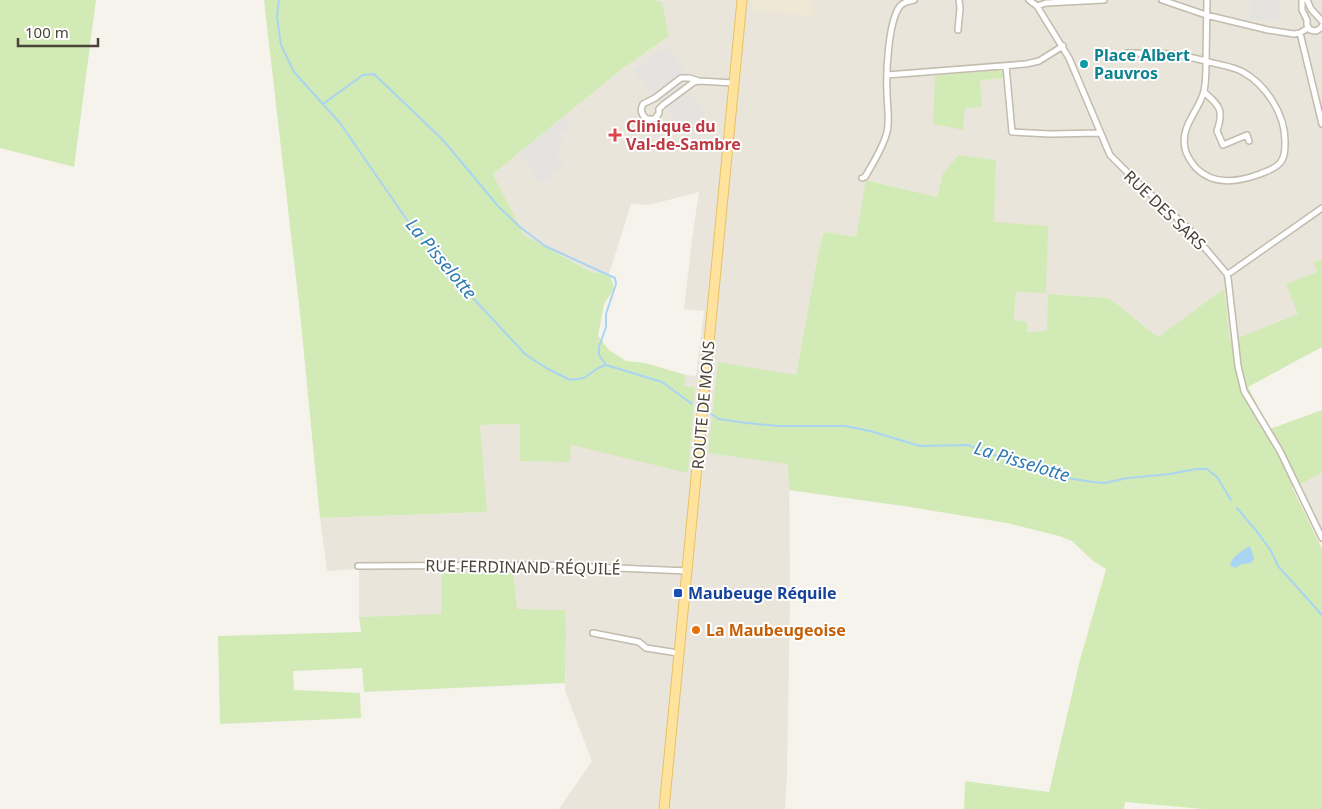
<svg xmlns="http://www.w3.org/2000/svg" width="1322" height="809" font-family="'Noto Sans',sans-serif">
<rect width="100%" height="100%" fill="#f6f3ec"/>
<path fill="#eae5da" d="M654,0H1322V259L1313,262L1317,272L1298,314L1230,341L1224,290L1158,337L1109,298L1049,294L1047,332H1027L1014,320L1016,292L993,222L996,160L943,173L937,197L867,180L856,237L824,232L818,254L796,375L708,453L789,464L790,598L787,775L785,809H559L592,761L565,691L566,635L516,609L512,572L443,573L441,615L359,617V569L327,571L320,518L486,512L480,425L520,424V461L571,445L695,389L684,386L686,375L696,376L704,311L684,309L692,239L699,192L649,205L631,204L609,274L591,272L524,235L493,174L622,69L669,36L662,2Z
M1322,473V533L1299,485Z"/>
<path fill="#efe8d6" d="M753,0H810V2H814L812,16L751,10Z"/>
<path fill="#d2eab5" d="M0,0H96L74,167L0,148Z
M264,0H654L662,2L669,36L622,69L493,174L524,235L591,272L609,274L613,284L614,289L604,304L598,336L609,350L626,361L645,363L686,375L684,386L695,388L688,473L571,445L570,462L520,461V424L480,425L487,512L320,518L300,313Z
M999,70L1004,72V78L980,80L982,107L965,108L963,130L933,124L935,76Z
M959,155L996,160L994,222L1048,226L1046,293L1016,292L1014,320L1027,322V332L1047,331L1048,294L1109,298L1158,337L1224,289L1230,341L1298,314L1286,284L1317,272L1313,262L1322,259V347L1248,387L1270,429L1322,410V473L1299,485L1292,487L1322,549V809H1203L1125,802L1124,809H964L965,781L1049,792L1080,660L1106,569L1093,561L1072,541L1059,536L1007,523L910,507L789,490L788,464L708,453L718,362L796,375L818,254L824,232L856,237L866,180L937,197L943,173Z
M513,572L517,609L565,610L566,635L565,683L364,692L362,668L293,671L294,690L360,693L361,718L220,724L218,636L361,632L359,617L441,614L442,573Z"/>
<path fill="#e5e3e0" d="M1250,0H1279V21L1250,20Z
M667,46L693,79L683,86L704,111L705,123L689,136L633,70Z
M564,117L571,126L560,135L563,140L561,147L558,149L560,153L556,156L564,166L543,183L541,180L538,182L531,173L534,170L519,153Z"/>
<path fill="#a9d4f2" d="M1250,546L1254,559L1251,563L1242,564L1235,568L1230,565C1232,556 1242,551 1250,546Z"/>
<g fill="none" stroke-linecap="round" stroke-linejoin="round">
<path stroke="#a9d4f2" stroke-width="2" d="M279,0L277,17L281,45L294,72L340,123L405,217L446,269L526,355L548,369L570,380L584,378L598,368L606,365L662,382L692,404
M323,104L363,75L374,74L443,140L498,206L520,227L545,246L615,278L616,284L606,314V327L599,347V355L606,365
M711,414L719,419L747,423L778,426H845L870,431L920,446L968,445L1023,466L1067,478L1093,482L1104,483L1128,478L1170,474L1196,469H1207L1217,477L1231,500
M1237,508L1258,533L1271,551L1278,566L1322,615"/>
<defs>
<path id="street" d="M1029,0L1037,6L1069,58L1110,155L1136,181L1188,228L1227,274L1228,278L1238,366L1244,391L1280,451L1322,538
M1162,0L1206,15L1268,30L1294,34L1300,33L1308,28
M1302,0V10L1307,20V25L1310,30L1316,31L1321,28L1322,26
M1307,0L1311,9L1322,21
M1037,6L1046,3L1104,0
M958,30L960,8L959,0
M1300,33L1322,124
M1127,53L1176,54L1206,61C1206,71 1206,82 1204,91C1199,111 1180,126 1185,148C1186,155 1191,162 1196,168C1214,186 1238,182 1260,174C1267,171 1275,169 1280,163C1285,157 1285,149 1285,141C1285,114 1266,85 1243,72C1232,66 1218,65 1206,61L1207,0
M1006,66L1012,132L1050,134L1100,133
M887,75L1026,64L1039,61L1063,46
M699,81L694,82L663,105L659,109V113L655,119H647C641,115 640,110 643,104L655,98L681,78H689L699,81L733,83
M1204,92C1220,106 1224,110 1217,131L1223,145L1247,135L1249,141
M862,178L865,177C873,163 883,148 887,132C890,119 887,106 887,93C886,73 888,22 900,6C904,2 908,1 914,0
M1227,274L1231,272L1322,208
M358,566L546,565L688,571
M593,633L639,642L646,648L678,653"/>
<path id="primary" d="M664,809L742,0"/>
</defs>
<use href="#street" stroke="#c2bbae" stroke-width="8"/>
<use href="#primary" stroke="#e6c16a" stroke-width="11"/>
<use href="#street" stroke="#fff" stroke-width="5"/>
<use href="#primary" stroke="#ffe39c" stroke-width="9"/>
</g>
<circle fill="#0f9aa8" stroke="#fff" stroke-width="2" cx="1084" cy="64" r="5"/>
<path fill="#e0444e" stroke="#fff" stroke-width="2" d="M612.5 127.5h5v5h5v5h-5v5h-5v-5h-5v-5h5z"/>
<rect fill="#1a4fb4" stroke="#fff" stroke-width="2" x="673" y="588" width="10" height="10" rx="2.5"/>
<circle fill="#e8710a" stroke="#fff" stroke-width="2" cx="696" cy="630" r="5"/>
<g text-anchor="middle" stroke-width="4" stroke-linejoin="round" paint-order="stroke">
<g font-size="16" font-weight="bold" fill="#0d838f" stroke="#fff" text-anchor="start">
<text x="1094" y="61">Place Albert<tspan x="1094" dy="18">Pauvros</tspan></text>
</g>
<g font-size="16" font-weight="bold" fill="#be3a42" stroke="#fff" text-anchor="start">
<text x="626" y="132">Clinique du<tspan x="626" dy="18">Val-de-Sambre</tspan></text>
</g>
<g font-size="16" fill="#4b4439" stroke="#fff">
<text transform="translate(1165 210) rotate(44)" y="6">RUE DES SARS</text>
<text transform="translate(703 405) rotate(-85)" y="6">ROUTE DE MONS</text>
<text transform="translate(523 567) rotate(1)" y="6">RUE FERDINAND RÉQUILÉ</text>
</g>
<g font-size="16" font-weight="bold" fill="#164399" stroke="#fff" text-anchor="start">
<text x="688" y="599">Maubeuge Réquile</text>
</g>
<g font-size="16" font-weight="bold" fill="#c56008" stroke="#fff" text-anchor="start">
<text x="706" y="636">La Maubeugeoise</text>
</g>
<g font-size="18" font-style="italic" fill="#2e7ab2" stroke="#fff">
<text transform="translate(441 259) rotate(50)" y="6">La Pisselotte</text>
<text transform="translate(1022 462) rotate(17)" y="6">La Pisselotte</text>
</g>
</g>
<path d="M18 38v8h80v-8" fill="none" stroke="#4b4439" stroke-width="2.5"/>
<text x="25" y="38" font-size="15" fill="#4b4439" stroke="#ffffff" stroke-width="4" paint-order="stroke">100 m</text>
</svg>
